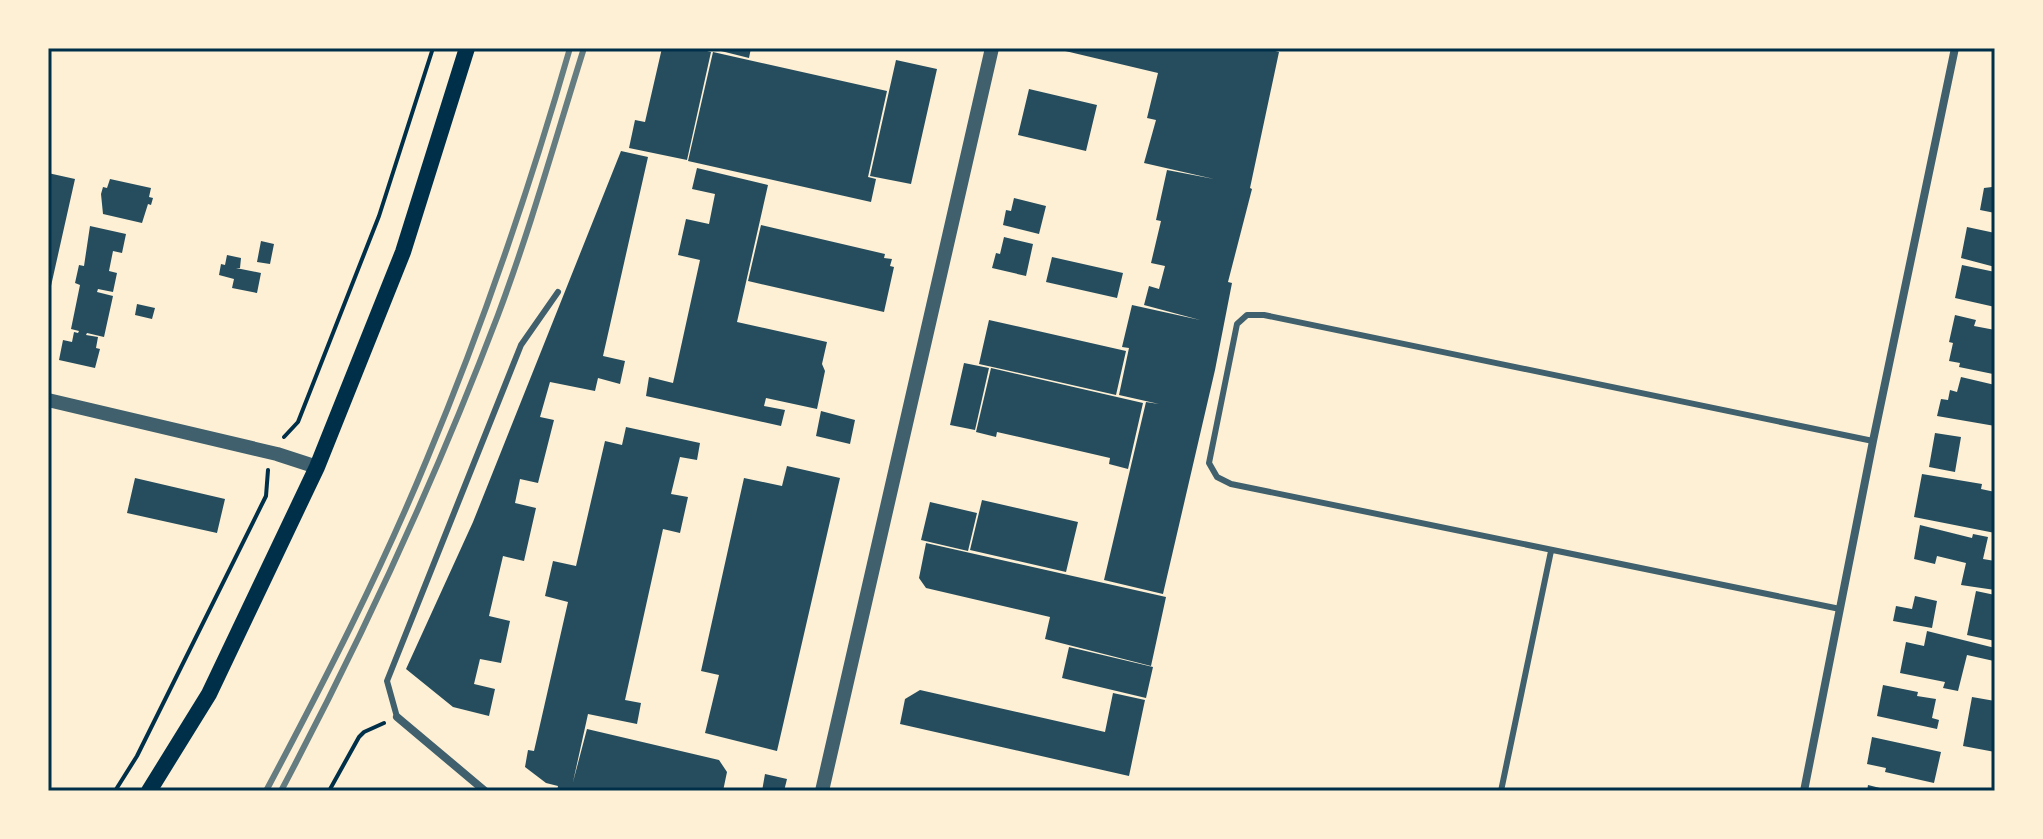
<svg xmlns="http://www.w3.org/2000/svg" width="2043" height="839" font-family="'DejaVu Sans',sans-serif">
<rect width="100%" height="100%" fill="#fdf0d5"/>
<path fill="#264d5e" d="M662,48H695L711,52L687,160L629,148L635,120L645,122Z
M709,48H751L749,58Z
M1061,48H1264L1279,52L1250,188L1252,189L1228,282L1232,283L1215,370L1163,594L1104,580L1146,402L1159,404L1119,395L1129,348L1122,347L1132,305L1200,320L1144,305L1149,286L1159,289L1165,266L1151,263L1161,221L1156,220L1167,170L1214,179L1144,163L1156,120L1147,118L1158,73L1061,50Z
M713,52L887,91L868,177L876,179L871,202L688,161Z
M896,60L937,69L911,184L870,176Z
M1029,89L1097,105L1086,151L1018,135Z
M621,151L648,157L603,356L625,361L620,384L598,378L595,391L550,382L540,417L554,420L538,483L520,479L515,503L536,508L524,561L503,556L489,616L510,621L501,663L480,659L474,684L495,689L489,716L453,707L406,669L473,522Z
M697,168L768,185L737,322L827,342L822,364L825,371L817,409L766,398L764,406L785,410L781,426L646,396L649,377L673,383L700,260L678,255L686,219L709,224L715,194L692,189Z
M48,173L75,179L51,286L48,284Z
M1994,177H1995V213L1980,210L1984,188L1992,187Z
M110,179L151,188L149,197L153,198L151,205L148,204L142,223L103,214L101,194L103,187L107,188Z
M1014,198L1046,206L1039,234L1003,225L1006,210L1011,211Z
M761,225L885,254L884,258L892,259L890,266L894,267L884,312L748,281Z
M90,226L126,234L122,253L113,251L109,271L117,273L113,292L98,289L97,292L113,296L104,337L87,333L86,335L98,337L96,348L100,349L95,368L59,360L63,340L72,342L74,332L78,333L79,331L71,329L80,285L75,283L79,265L84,266Z
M1967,227L1995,233V267L1961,258Z
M1004,237L1033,244L1026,276L992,268L996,253L1000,254Z
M261,241L274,244L270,264L257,262Z
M227,255L241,258L240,268H236L261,273L257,293L232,288L234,279L219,275L221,264L225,265Z
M1052,257L1123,273L1117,298L1046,282Z
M1962,265L1995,272V307L1955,298Z
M137,304L155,308L152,319L135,315Z
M1955,315L1976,320L1974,326L1995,330V372L1993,374L1959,367L1960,363L1949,361L1953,343L1949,342Z
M989,320L1126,351L1116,395L979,364Z
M964,363L989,368L975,430L950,425Z
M991,368L1143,403L1128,469L1109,464L1110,458L997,432L996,437L976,432Z
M1961,377L1995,385V426L1937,416L1941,399L1948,400L1950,390L1957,392Z
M821,411L855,420L850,444L816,436Z
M626,427L700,443L697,460L680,457L671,494L688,497L680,533L663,529L625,700L641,703L637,724L588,714L573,782L587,729L719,760L727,772L723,791H557L558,786L546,783L525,767L528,750L534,751L568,602L545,596L553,561L576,566L605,441L622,445Z
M1935,433L1961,437L1955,472L1929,467Z
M787,466L840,478L777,751L705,733L719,675L701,671L744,478L782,486Z
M1922,474L1982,484L1981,489L1995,492V533L1914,517Z
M135,478L225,499L217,533L127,513Z
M982,500L1078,522L1066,572L970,550Z
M930,502L977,513L968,551L921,540Z
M1920,525L1972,538L1973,534L1988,537L1983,559L1995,561V590L1961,585L1966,563L1937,556L1935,564L1914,559Z
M926,543L1166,597L1151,666L1045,639L1050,617L926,588L919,578Z
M1976,591L1995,595V641L1967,635Z
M1915,596L1937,601L1932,628L1893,621L1896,606L1912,609Z
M1927,631L1995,648L1994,661L1967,655L1958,691L1943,688L1945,682L1900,673L1906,642L1924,646Z
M1069,647L1153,667L1146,698L1062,678Z
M1883,685L1918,692L1917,696L1936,699L1932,718L1939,720L1937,729L1877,716Z
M920,690L1105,732L1113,693L1145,700L1129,776L900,724L905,699Z
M1972,697L1995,701V752L1963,746Z
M1872,737L1941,752L1934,783L1885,772L1886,768L1867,764Z
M765,774L787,779L784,791H762Z
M1868,785L1888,790V791H1867Z"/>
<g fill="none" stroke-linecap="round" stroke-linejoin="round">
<path stroke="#003049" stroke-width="4" d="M284,437L298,422L379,216L433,48
M115,791L137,756L266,496L268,470
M329,791L359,737L364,732L384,723"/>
<path stroke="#3f606c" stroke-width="6" d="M1840,609L1231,484L1217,477L1209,463L1237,324L1247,315H1264L1873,441
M397,717L387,681L521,345L558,292
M1501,791L1551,551"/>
<path stroke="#3f606c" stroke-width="8" d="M397,717L485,791
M1804,791L1873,441L1955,48"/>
<path stroke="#3f606c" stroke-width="14" d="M48,400L277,454L317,467
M822,791L992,48"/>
<path stroke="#003049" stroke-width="16" d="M149,791L209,694L317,467L403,252L467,48"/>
<path stroke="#657d81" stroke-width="6" d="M266,791C324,682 380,573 427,459C483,325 530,187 570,48
M281,791C363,636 436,478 498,315C531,227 556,137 584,48"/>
</g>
<rect width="2043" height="839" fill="none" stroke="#fdf0d5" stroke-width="100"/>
<rect x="50" y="50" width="1943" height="739" fill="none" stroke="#003049" stroke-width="3"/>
</svg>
